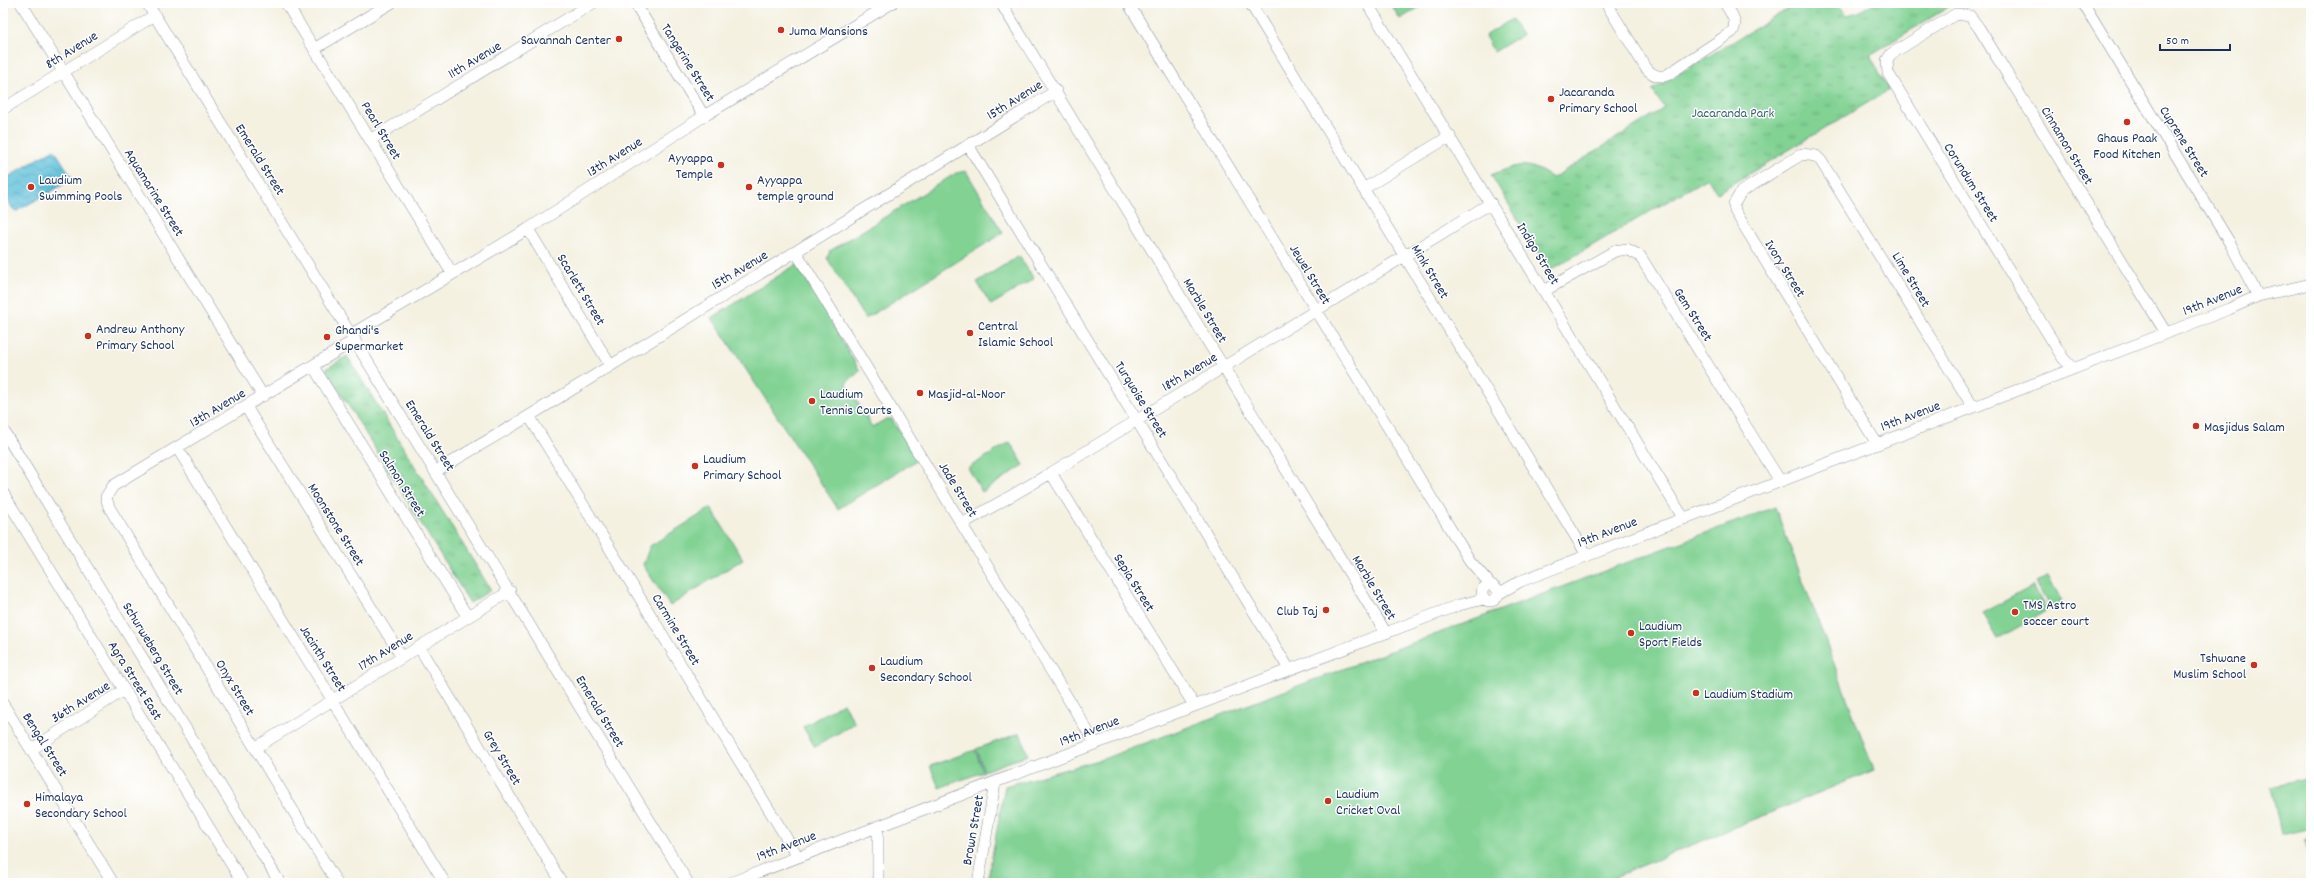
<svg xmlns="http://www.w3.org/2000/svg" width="2314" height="886" font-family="Dekko,sans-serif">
<defs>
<pattern id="park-tufts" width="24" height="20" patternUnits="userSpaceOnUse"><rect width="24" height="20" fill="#81d293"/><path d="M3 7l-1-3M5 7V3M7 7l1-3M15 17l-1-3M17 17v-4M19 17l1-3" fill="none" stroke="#69ab7b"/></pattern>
<pattern id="water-waves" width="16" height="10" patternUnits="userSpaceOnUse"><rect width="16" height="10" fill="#5bbfd9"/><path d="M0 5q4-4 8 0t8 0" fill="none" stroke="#4a9cb3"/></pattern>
</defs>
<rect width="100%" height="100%" fill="#fff"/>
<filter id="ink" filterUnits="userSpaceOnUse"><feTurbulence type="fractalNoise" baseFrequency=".025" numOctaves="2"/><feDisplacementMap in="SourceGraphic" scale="8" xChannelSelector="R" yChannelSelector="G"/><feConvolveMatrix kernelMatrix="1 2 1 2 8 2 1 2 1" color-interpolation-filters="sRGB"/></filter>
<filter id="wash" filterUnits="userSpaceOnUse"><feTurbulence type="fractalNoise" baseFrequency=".012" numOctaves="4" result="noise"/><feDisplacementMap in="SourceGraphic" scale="16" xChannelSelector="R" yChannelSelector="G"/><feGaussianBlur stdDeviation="0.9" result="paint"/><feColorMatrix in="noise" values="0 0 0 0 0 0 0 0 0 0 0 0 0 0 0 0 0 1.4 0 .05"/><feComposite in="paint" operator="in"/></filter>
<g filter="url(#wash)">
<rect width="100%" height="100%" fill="#f4f1e1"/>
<path fill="url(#park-tufts)" stroke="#4e8078" d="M1798,3H1837L1847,15L1859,12L1873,3H1955L1870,55L1889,90L1717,193L1707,178L1549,271L1491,175C1520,164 1525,160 1553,178L1664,108L1652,90Z
M347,356L491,590L470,603L326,369Z"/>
<path fill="#81d293" stroke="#4e8078" d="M1390,3H1417L1420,7L1400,19Z
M1512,19L1522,35L1494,52L1485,36Z
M966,171L1003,233L865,319L827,258L830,251L956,173Z
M1019,256L1034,279L991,305L977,282Z
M797,264L860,371L846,383L872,427L886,419H892L917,460L838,509L712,318Z
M1010,442L1024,465L982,492L968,468Z
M1775,507L1874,770L1600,883H987L1005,786L1103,759Z
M711,508L743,559L670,606L643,565L650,546Z
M2048,576L2062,601L2050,608L2036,583Z
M2033,586L2047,611L1997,639L1982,613Z
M843,703L855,723L815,747L803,727Z
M1020,733L1028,755L984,771L976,749Z
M975,750L983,772L939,788L930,766Z
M2311,778V828L2281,835L2271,787Z
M2311,836V856L2303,839Z"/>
<path fill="url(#water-waves)" stroke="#3b779c" d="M54,149L73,179L15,212L3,194V180Z"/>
</g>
<g filter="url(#ink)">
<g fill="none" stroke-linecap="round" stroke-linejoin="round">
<defs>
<path id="minor" d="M21,3L263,396
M147,3L688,883
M286,3L452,273
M635,3L704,116
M1001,3L1386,633
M1128,3L1470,561L1491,585
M1250,3L1587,555
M1367,3L1684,519
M1606,3L1646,68C1652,75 1658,78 1667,75L1732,32C1739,22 1730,12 1725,3
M2083,3L2231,245L2258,296
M314,49L391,3
M3,109L155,15
M370,140L593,3
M968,145L1289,669
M1363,189L1450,136
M528,229L610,365
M796,252L1095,743
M1544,291L1615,251L1627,249L1640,256L1780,481
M352,334L528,229L704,116L892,3
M313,366L467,616
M2073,369L2063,358L1888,73L1887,60L1891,54L1956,14L1970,16L1979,28L2166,333
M246,407L402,657
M529,416L798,857
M3,430L280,883
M1877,444L1735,211L1734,204L1741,192L1802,154L1816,156L1821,161L1973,407
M178,449L445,883
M436,471L529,416L1056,91
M1051,473L1194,705
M3,493L243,883
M962,524L1051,473L1491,203
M1482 593a8 8 0 1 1 16 0a8 8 0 1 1-16 0Z
M1498,594L1521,581L2229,309L2258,296L2311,284
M419,647L562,883
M3,704L113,883
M255,748L510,591
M32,749L124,690
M337,883L109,507L106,497L113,486L355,340
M730,883L1459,605L1484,599
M878,883V826
M978,883L995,783"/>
</defs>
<use href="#minor" stroke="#8890a0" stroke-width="12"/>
<use href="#minor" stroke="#fff" stroke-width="11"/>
</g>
</g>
<g fill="#c8321e" stroke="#fff" stroke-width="1.5">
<circle cx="781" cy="30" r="4"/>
<circle cx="619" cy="39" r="4"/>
<circle cx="1551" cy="99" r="4"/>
<circle cx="2127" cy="122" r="4"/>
<circle cx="721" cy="165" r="4"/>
<circle cx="31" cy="187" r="4"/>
<circle cx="749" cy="187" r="4"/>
<circle cx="970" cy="333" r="4"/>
<circle cx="88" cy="336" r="4"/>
<circle cx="327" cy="337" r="4"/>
<circle cx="920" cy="393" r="4"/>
<circle cx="812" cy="401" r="4"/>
<circle cx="2196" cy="426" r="4"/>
<circle cx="695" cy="466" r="4"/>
<circle cx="1326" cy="610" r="4"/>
<circle cx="2015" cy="612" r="4"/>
<circle cx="1631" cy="633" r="4"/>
<circle cx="2254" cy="665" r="4"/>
<circle cx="872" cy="668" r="4"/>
<circle cx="1696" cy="693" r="4"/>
<circle cx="1328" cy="801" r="4"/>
<circle cx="27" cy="804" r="4"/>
</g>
<g text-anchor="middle" stroke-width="3" stroke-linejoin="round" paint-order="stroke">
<g font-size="14" fill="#1b2f5e" stroke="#fff" text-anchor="start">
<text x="789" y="35">Juma Mansions</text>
<text x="611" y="44" text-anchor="end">Savannah Center</text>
<text x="1559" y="96">Jacaranda<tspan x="1559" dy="16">Primary School</tspan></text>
<text x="2127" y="142" text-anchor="middle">Ghaus Paak<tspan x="2127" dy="16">Food Kitchen</tspan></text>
<text x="713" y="162" text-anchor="end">Ayyappa<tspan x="713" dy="16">Temple</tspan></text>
<text x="39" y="184">Laudium<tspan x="39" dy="16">Swimming Pools</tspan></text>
<text x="757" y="184">Ayyappa<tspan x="757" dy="16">temple ground</tspan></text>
<text x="978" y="330">Central<tspan x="978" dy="16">Islamic School</tspan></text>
<text x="96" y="333">Andrew Anthony<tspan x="96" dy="16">Primary School</tspan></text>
<text x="335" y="334">Ghandi's<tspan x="335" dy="16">Supermarket</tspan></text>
<text x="820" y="398">Laudium<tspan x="820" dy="16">Tennis Courts</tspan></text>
<text x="928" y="398">Masjid-al-Noor</text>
<text x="2204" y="431">Masjidus Salam</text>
<text x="703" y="463">Laudium<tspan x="703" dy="16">Primary School</tspan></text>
<text x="2023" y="609">TMS Astro<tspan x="2023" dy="16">soccer court</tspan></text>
<text x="1318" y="615" text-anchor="end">Club Taj</text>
<text x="1639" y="630">Laudium<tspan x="1639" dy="16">Sport Fields</tspan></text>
<text x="2246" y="662" text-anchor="end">Tshwane<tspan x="2246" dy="16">Muslim School</tspan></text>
<text x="880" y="665">Laudium<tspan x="880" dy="16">Secondary School</tspan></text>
<text x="1704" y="698">Laudium Stadium</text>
<text x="1336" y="798">Laudium<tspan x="1336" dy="16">Cricket Oval</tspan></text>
<text x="35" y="801">Himalaya<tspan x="35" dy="16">Secondary School</tspan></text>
</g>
<g font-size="14" fill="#1b2f5e" stroke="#fff">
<text transform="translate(71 49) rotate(-32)" y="5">8th Avenue</text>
<text transform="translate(474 59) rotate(-31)" y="5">11th Avenue</text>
<text transform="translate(689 62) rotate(58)" y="5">Tangerine Street</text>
<text transform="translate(1014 99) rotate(-32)" y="5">15th Avenue</text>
<text transform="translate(382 130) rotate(59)" y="5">Pearl Street</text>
<text transform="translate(2185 141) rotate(58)" y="5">Cuprene Street</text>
<text transform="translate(2068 145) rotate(59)" y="5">Cinnamon Street</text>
<text transform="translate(614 156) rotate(-32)" y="5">13th Avenue</text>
<text transform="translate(261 159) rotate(58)" y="5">Emerald Street</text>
<text transform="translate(1972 182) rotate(58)" y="5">Corundum Street</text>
<text transform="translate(155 192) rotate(58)" y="5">Aquamarine Street</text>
<text transform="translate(1539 253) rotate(59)" y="5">Indigo Street</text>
<text transform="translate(1786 268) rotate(58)" y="5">Ivory Street</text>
<text transform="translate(739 269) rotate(-31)" y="5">15th Avenue</text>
<text transform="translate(1431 271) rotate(59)" y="5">Mink Street</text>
<text transform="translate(1311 274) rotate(59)" y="5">Jewel Street</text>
<text transform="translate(1912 279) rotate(59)" y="5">Lime Street</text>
<text transform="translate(582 289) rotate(59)" y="5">Scarlett Street</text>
<text transform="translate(2212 299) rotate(-22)" y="5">19th Avenue</text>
<text transform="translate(1206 310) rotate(59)" y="5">Marble Street</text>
<text transform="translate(1694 314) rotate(58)" y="5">Gem Street</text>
<text transform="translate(1189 371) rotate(-31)" y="5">18th Avenue</text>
<text transform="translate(1142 399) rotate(58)" y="5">Turquoise Street</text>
<text transform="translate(217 407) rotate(-31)" y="5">13th Avenue</text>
<text transform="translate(1910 415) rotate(-21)" y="5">19th Avenue</text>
<text transform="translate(431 435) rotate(58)" y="5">Emerald Street</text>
<text transform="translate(403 483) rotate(58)" y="5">Salmon Street</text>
<text transform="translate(959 489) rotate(59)" y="5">Jade Street</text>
<text transform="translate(337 524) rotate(58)" y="5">Moonstone Street</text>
<text transform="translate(1607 531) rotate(-21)" y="5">19th Avenue</text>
<text transform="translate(1135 582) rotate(58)" y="5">Sepia Street</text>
<text transform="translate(1375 587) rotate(59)" y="5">Marble Street</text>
<text transform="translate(677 629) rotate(59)" y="5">Carmine Street</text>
<text transform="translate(154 648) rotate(59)" y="5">Schurweberg Street</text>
<text transform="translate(385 650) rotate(-32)" y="5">17th Avenue</text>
<text transform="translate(324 658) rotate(58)" y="5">Jacinth Street</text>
<text transform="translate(136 680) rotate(58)" y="5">Agra Street East</text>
<text transform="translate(236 687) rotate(59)" y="5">Onyx Street</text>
<text transform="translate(80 701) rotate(-32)" y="5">36th Avenue</text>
<text transform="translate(601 711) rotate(59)" y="5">Emerald Street</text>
<text transform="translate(1089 730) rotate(-21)" y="5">19th Avenue</text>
<text transform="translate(46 744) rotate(58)" y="5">Bengal Street</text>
<text transform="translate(503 757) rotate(59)" y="5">Grey Street</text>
<text transform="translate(972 830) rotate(-80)" y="5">Brown Street</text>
<text transform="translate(786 845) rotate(-21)" y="5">19th Avenue</text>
</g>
<g font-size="14" fill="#3a606e" stroke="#fff">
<text x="1733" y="117">Jacaranda Park</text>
</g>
</g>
<rect width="2314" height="886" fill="none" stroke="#fff" stroke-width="16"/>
<path d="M2160 44v6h70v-6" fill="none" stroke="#1b2f5e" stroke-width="2"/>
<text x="2166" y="44" font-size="12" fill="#1b2f5e" stroke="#ffffff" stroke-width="3" paint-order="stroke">50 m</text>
</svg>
